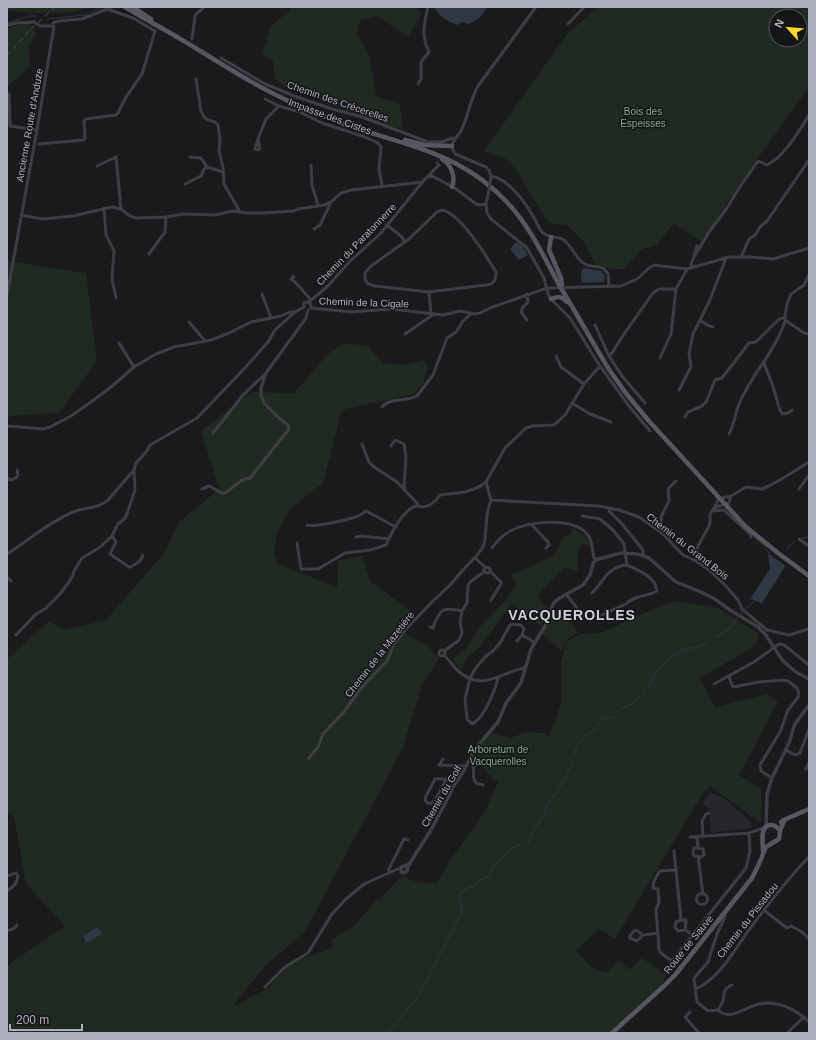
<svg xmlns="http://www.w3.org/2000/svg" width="816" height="1040" font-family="Arial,sans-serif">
<rect width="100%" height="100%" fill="#1b1a1d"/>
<path fill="#27262a" d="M710,792L724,798L751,822V828L711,833L709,809L703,803Z"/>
<path fill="#202922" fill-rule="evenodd" d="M7,7H93C64,16 36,14 7,10Z
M289,7H416L422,13L408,37L377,16L360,20L357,34L369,54L376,96L400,104L403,130L338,108L285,87L275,79L273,61L262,54L271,26L290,10Z
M598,7H809V87L738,186L702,242L674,223L657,245L642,249L624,269H611L595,264L584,242L567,225L553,224L546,220L515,168L505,158L484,151L567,34ZM776,16H800V40H776Z
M30,23L36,35L29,45L30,67L7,87V28Z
M7,261L86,273L97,361L59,413L11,416L7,419Z
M344,343L368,346L383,363L403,365L423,360L428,365L424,382L414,394L342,410L323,483L291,508L277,533L274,552L278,564L337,587L338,561L362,555L370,581L411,611L406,634L427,645L439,659L422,685L402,750L304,933L266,965L239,998L234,1006L239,1004L269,987L289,966L301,959L322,952L334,946L331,940L355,925L377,899L379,900L402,876L417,882L437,883L450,860L484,813L499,780H494L473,756L476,749L492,733L511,738L525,732L544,733L549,737L561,703V661L567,642L576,636L581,634L603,632L644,613L675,601L716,607L758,633V640L752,648L700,678L715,707L767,694L778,702L739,775L761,789V823L710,786L703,793L615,939L599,929L576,950L590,966L606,973L619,960L629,970L642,958L666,975L662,985L609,1033H7V968L12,962L65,926L26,884L14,817L7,813V659L49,621L64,630L106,620L165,552L179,522L219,489L201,431L252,392L294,393L327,355Z
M572,528C582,533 588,537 591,547L582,544L578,551V567L579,568L577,571L565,568L537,595L544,605L548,606L542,627L512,604L478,649L467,657L461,670L452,659L467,648L476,631L506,600L516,584L511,575L551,557L556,552L564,536L570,537Z
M552,609L566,614L578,632L568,639L561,651L542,634L549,622Z"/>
<path fill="#2f3743" d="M434,7H486C484,16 477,20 469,24L462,22L457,25C448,21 439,17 434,7Z
M515,243C522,243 525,250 528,255L519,260L511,250V248Z
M585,268L601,271L605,276L604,282L585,283L582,282C581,277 579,270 585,268Z
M768,554L785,565C779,579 769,590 762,604L755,600L750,599L770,569Z
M98,927L102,934L86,943L83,936Z"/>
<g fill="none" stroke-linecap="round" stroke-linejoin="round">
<path stroke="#2f3743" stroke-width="1" d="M48,19L85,15L103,7
M7,23L29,16H36
M753,536L764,546L772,557
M802,538L809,537
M787,550L790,545L795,541
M745,609L757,599
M741,614L742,612
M716,637L729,629L738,617
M649,686L656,673L664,663L684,648H694L707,643
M574,756C576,744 581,740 590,733C596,729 599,723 604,718C618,719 614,715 622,708C625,706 629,706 631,704C637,701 642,696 645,691
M528,843L532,833L544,815L548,803L559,789L572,763
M460,902L459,896L461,892L467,888L471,887L481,880L488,877L494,866L503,858L512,848L522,844
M431,972L462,911L461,905
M420,993L430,974
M388,1033L419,996"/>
<path stroke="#3d3d44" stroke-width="3" d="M53,23L59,21L82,19L112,7
M37,24L41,26H51
M568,24L584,7
M7,25L17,23L35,22
M192,39L195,16C197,12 201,11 204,7
M221,58L265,84L297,97L332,109L362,117L428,142H442L452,138L455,140
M196,79L201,111L204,117L208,120L215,122L218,125L220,139L219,151L223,167L224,184L240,212
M418,84L421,79V62L429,52C421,36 424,24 428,7
M9,94L10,126L37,130
M265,99L279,106
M258,139L260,149L258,150L255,149L258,139L266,119L279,106L300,112L322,123L365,137L378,143L381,147L379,169L382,186
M39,144L83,140L85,139L84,121L86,119L116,115L118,113L126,97L142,74L155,31L133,18L107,9
M190,157L201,158L207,167
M311,165L312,185L318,205
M97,166L116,157L121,209
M491,176C508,179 524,201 533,216C536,221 538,227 542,232C548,238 555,236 562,239C572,244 575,259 585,264C590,267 597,266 603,268L608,274L609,286
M428,177L432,176L455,188L476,204L480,205L486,204L489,190
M491,177L489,170L486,167L455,154C453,151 452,149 452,145C453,140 458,136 461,131C468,117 470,100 478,86L536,7
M185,184L201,176L204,169L207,167L223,172
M486,204L487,213L491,219L527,248L544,278L548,294L551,299L570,318L600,366L629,406L650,431
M104,208L106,235L114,251L112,279L116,298
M442,210C460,213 487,257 496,272L495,280L491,284L486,285L429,292L375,286L368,284L365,279V273L371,266L409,239L437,212Z
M21,215L43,219L73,216L112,207L121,209L130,216L136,218L166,217L183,214L215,215L233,211L247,213H263L294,211L298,209L324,205L331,202L341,193L351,190L423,182
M387,225L402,237L405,242
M314,229L320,225L322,221L331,202
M149,254L165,232L166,217
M694,257L709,232L727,208L739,188L758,161L767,165C785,156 799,131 809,115
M741,257L749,239L755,235L760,227L767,221L809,160
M692,267L691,265L697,246
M294,277L293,276L291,279L295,282L311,300
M429,292L431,314
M262,294L271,318
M527,294L528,302L523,307L521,312L527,320
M7,295L37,130L54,26
M309,302L328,286L349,262L380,234L425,179L439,165L437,163
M304,307V303L307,302L311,304V308
M311,308L351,312L392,309L443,315L460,311L475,314L480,313L490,308L547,288L621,286L637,279L649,268L654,265L687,269L729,257H751L773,259L809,248
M700,320L707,325L713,327
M785,320L804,333L809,334
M189,322L205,341
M595,325L609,356L622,376L645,403
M405,334L434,314
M119,343L134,367
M556,356L561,367L584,384
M609,356L612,353L624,334L653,293L659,289H676L687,269
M660,358L671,334L676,289
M764,362C767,373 772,382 775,393C777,400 778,407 782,414L788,413L792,410
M679,390L691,367L689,354L693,334L710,300L726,258
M572,403L590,414L611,422
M382,407C390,397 406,402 417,396L433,375L447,338L456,332L463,321L472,313
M685,417L688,412L702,406L706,402L715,380L722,378L749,343L756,342L779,319L784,318
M7,426L43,429L50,427L71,416L91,402L111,387L134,367L156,354L174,347L211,340L229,333L251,322L281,316L290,312H295L304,307
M213,433L243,395L266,373L306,318L308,310
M729,434C735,423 735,412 740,402C749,380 767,360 778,338C780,333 784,326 785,321C785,312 787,302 791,294L804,285L809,275
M362,444L369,462L374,467L397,482L417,503L418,506
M391,446L395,440L404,444L406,457L404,485L405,489
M7,477L10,480L16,478L18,475L17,470
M202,489L210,486L221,493H225L242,480L250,478L289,429L288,425L280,419L264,403L261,395V388L266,373
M799,489L809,475
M721,498L731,496L746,487L762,489L769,486L785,477L809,462
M491,500L599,506L619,510L639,517L662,533L683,555L696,561L709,570L724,584L738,600L742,609L767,630L789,635L809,629
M728,505L731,496
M608,508L610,512L622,524L643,550V555
M714,508L725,504
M712,511L724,510L751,535V537
M531,524L548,542L549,545L546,548
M307,525C317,527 347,520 358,516C361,515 363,513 366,511L396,527
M662,533L661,517L669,501L668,489L676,481
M112,536L116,542L110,554L129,567H131L140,561L143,555
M356,537L361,536L389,539
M799,539L809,546
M297,543L301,569H318L345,553L370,550L386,545C391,534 403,510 416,506C419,505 420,507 422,507C430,507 436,501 440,495L465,492L479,487L486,482
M492,548C497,541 503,535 510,531C529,521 572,517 587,534C594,541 591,552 595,560
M7,554C29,540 49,522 73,512C85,507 98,509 108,500L134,470L136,463L147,451L150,445L197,418L244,369L268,342L275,330L295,312
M475,558L485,567
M696,561L697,548L708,528L710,523V514L717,503L719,498
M484 570a3 3 0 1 1 6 0a3 3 0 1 1-6 0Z
M490,571L501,582V584L491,600
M7,577L11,581
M592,593C604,581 607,567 627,565
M566,594L583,616L590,620L626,604C634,595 647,597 657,591C656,577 638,570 627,565L624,544L613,530L600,519L582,516
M430,627L433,628C440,608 443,607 462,611
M16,635L36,614L45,609L60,594L69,582L73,575L74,571L82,558L99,548L112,536L118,524L125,518L127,514L135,490L134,470
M517,641L522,635L534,642
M439 653a3 3 0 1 1 6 0a3 3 0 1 1-6 0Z
M444,651L458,641L461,636L462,632L460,622L462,611L467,603L468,586L470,582L485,571
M444,655C449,660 453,666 458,671C484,693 500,672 525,668
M729,677L733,687L759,682L783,680L788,681L797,688L799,693L798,697L788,710L780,732L760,765L761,771L772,778
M498,678C495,690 484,719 472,724L467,719L465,699L470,678L475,669L485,657L493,651L500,643L510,625L512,624L521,625L524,629L522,635
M714,684L754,662L779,644L784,645L809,665
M786,750L795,755L800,753L809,729
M309,758L318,747L323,734L343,713L362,687L387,661L394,644L404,631L432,602L451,584L462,571L478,554L483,547L485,540L487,514L491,500L486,482L505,448L526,428L532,426L554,425L565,415L584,384L600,366
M470,758C477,764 470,776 476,783L483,785
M443,759L439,765L467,766
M806,769L809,763
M446,780L435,800L430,804L426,802L425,798L435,779C442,778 450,780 456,782
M703,836L702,821L706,814L709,813
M690,837L749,833L764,828
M697,837L698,848H694L693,854L694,856H698L703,894
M698,848L703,849L704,855L699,858
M674,851L681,920H686L685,930
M675,870L660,871C656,877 653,881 653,888L658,889L659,903L656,909L659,949L661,953L672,961L746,868L750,851L749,833
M389,873V869L404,839L408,840
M7,876L16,873L18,876C17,884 13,887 7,891
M696.5 899a5.5 5.5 0 1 1 11 0a5.5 5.5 0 1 1-11 0Z
M765,911L787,928L791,926L802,932L809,939
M725,912V917L717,934L708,962L695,977L694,980L697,1002L708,1011L718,1010C730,1022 747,1006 759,1004C777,1000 796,1009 809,1022
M681,920L676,922L675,927L678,931L685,930L693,935
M7,931L15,928L17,925
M643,935L637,941L630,938V936L634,931L636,930L643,935L658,933
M265,987L285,967L308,953L332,914L346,899L364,884L400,868
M695,989C717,981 735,950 748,931C767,906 787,879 809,857
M718,1010C720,1007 722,1004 723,1001C725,992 722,990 732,985
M690,1012L685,1017L699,1033
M787,1033L804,1017"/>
<path stroke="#3d3d44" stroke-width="3.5" d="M766,827L767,794L772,778L789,743L795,724L809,705
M410,864L401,867V872L404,873L407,871L408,866L431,830L447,800L453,787L463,772L475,749L498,722L506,703L521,683L531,649L545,626L553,604L558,599L583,585L590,575L593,564L595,560L621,553L638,554L649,558L676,582L701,592L715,599L730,610L758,627L765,634L783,661L796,672L809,679"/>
<path stroke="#575761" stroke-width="4.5" d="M125,7C140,16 156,25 172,34C212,57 250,84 293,103C313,112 334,121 355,128C418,148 469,157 514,210C532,232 545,258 558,283
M133,7L151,19
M405,140L425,145L452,146
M442,159C451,165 456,176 452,187
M551,237L549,250L561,278L562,284
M564,293L608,368L625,392L648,420L746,527L778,553L809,576
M551,299C557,296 562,296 567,302
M781,822L786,819L809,809
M763,851C763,843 759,824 772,825C776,825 778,828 780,831
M612,1033L665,985L675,975L752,878L758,866L766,847L779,839L780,831L784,821"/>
<path stroke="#4e4f57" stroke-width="1" stroke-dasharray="5 4" stroke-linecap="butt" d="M7,55L33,27L55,7"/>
<path stroke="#3d3d44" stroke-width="3" d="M489,190L491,177"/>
<path stroke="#575761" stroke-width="4.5" d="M558,283L564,293"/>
</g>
<g text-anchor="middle" stroke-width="3" stroke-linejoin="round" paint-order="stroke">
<g font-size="10" fill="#acafbd" stroke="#161518">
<text transform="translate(338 101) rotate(19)" y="4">Chemin des Crécerelles</text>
<text transform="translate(330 116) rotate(20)" y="4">Impasse des Cistes</text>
<text transform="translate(29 125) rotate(-80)" y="4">Ancienne Route d'Anduze</text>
<text transform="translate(356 244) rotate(-46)" y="4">Chemin du Paratonnerre</text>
<text transform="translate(364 302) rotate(2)" y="4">Chemin de la Cigale</text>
<text transform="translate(688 546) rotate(38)" y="4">Chemin du Grand Bois</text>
<text transform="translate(379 654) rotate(-52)" y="4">Chemin de la Mazetière</text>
<text transform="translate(441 796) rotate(-60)" y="4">Chemin du Golf</text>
<text transform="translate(747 920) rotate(-52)" y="4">Chemin du Pissadou</text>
<text transform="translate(688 944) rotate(-51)" y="4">Route de Sauve</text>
</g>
<g font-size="10" fill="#82a98a" stroke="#161518">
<text x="643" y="115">Bois des<tspan x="643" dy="12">Espeisses</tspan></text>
<text x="498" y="753">Arboretum de<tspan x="498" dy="12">Vacquerolles</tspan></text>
</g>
<g font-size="14" font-weight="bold" letter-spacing="1" fill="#cdcfd9" stroke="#161518">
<text x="572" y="620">VACQUEROLLES</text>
</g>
</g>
<rect width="816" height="1040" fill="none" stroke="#acafbd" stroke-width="16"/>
<g transform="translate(788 28) rotate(297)"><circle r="19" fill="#161518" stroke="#52535a"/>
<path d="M0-3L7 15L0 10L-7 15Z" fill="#ffd930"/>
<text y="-6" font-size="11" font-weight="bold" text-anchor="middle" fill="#acafbd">N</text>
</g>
<path d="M10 1024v6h72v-6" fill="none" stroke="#acafbd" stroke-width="2"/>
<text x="16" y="1024" font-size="12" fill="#acafbd" stroke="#161518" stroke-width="3" paint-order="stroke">200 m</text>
</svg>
